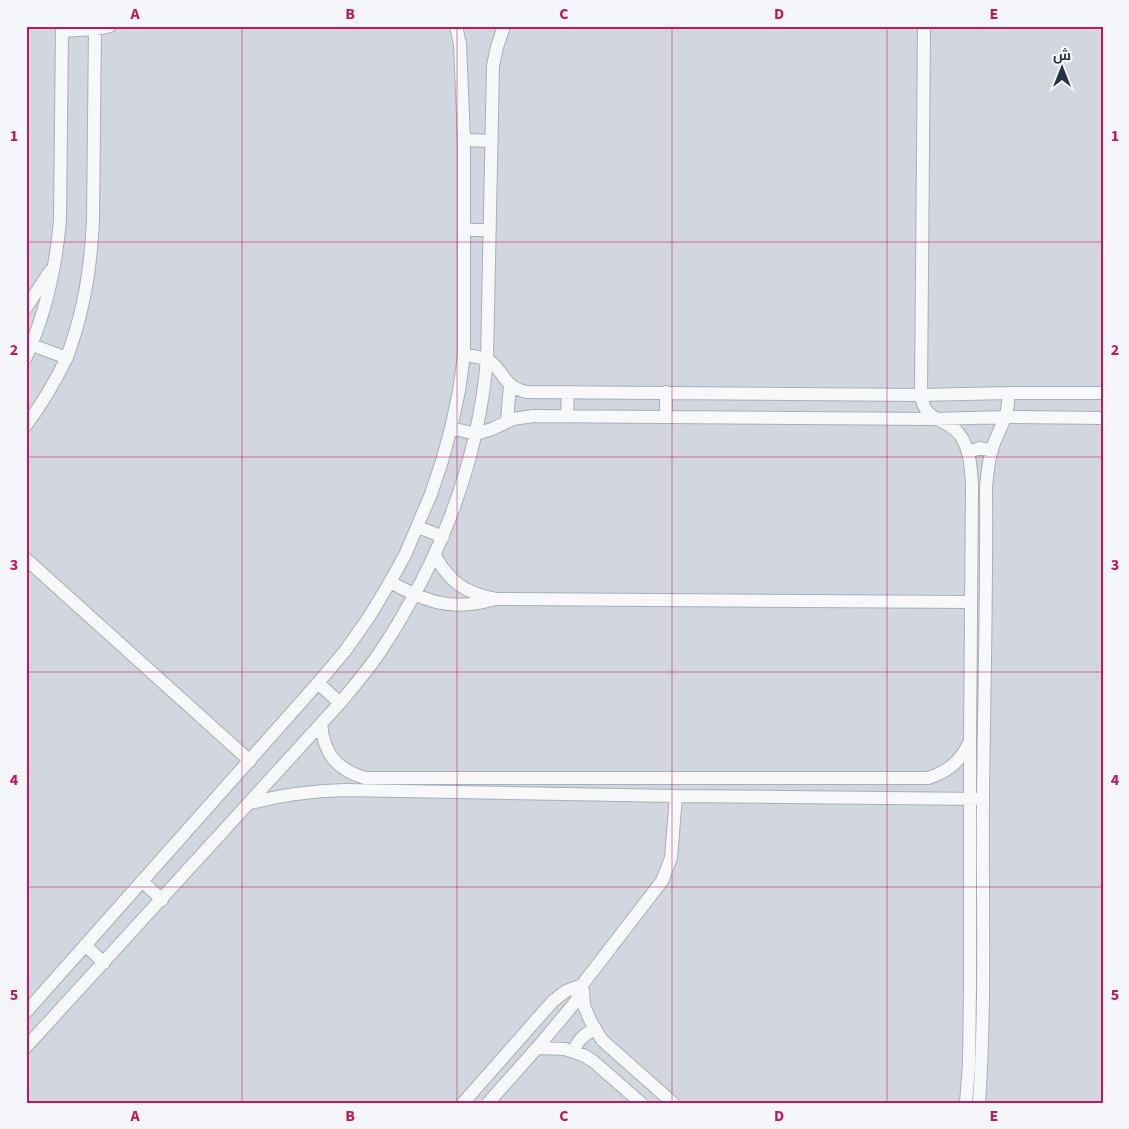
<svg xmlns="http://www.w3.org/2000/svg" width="1129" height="1129" font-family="'Source Sans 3',Cairo,sans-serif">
<rect width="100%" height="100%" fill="#e4e7ec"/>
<path fill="#d2d6de" d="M26,26H1103V1103H26Z"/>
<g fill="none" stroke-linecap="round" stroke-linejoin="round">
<defs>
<path id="minor" d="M924,26L921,395C925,424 946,416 960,435C970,449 971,468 972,485L970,741V987L969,1064L966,1103
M62,31L95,29L110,26
M464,140L492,141
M464,230H490
M26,308L50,271
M32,345L67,358
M464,355C471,356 482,357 488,360C505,371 503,388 527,392L921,395L1008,393H1103
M26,357C46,313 56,267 60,220L62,26
M567,416L568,392
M666,416V392
M507,421L510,385
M26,425C42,404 55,382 66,359C70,350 73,339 76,330C87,291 91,260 93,220L95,26
M451,428L476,434L492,429L513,419L533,416L935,419L1006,417L1103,418
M968,452L980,448L992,451
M418,527L443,537
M435,556C451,583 465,593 496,599L971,602
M26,559L250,761
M390,582C427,602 450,611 492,600
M318,683L340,703
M321,724C324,754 336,769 365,778H928C947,772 960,762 969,743
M250,803C281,795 312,791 345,790L676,796L983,799
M142,881L162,900
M85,945L104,963
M583,990L584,1006L591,1022L602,1040L673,1103
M26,1012L318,683L345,651L369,617L390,582L405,555L431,494L442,461L451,428L459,391L464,355V140L460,44L456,26
M26,1047L340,703C354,686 368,670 380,652C438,564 478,465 487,359L493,66L497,47L504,26
M537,1048L565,1049L583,1055L593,1061L641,1103
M573,1052C578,1040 584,1034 595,1029
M463,1103L553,1001L566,991L582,985
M488,1103L537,1048L573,1005L577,999L582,985L662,881L671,858L676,796
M979,1103C986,1002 982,900 983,799C984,696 987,592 986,488C987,475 988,462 992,449C999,427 1010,417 1008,393"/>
</defs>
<use href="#minor" stroke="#a9aeb7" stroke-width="14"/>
<use href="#minor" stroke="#f7f8fa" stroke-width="12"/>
</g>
<path fill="none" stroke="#c2185b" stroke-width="1" stroke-opacity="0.55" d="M242,26V1103M457,26V1103M672,26V1103M887,26V1103M26,242H1103M26,457H1103M26,672H1103M26,887H1103"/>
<rect width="1129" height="1129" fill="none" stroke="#f4f6f9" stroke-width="55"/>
<g transform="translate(1062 68)" stroke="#f4f6f9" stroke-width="4" paint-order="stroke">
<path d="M0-4L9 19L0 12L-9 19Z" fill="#2b3445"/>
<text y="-8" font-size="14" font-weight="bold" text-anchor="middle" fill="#2b3445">ش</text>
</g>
<rect x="28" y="28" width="1074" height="1074" fill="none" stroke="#c2185b" stroke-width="2"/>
<g font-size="16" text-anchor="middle" font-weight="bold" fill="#c2185b">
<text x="135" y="19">A</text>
<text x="350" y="19">B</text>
<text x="564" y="19">C</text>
<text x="779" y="19">D</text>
<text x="994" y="19">E</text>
<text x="14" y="141">1</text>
<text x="1115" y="141">1</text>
<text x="14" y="355">2</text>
<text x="1115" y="355">2</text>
<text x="14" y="570">3</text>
<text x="1115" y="570">3</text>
<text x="14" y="785">4</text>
<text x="1115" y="785">4</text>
<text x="14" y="1000">5</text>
<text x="1115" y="1000">5</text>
<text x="135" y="1121">A</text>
<text x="350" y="1121">B</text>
<text x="564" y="1121">C</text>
<text x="779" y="1121">D</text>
<text x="994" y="1121">E</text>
</g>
</svg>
